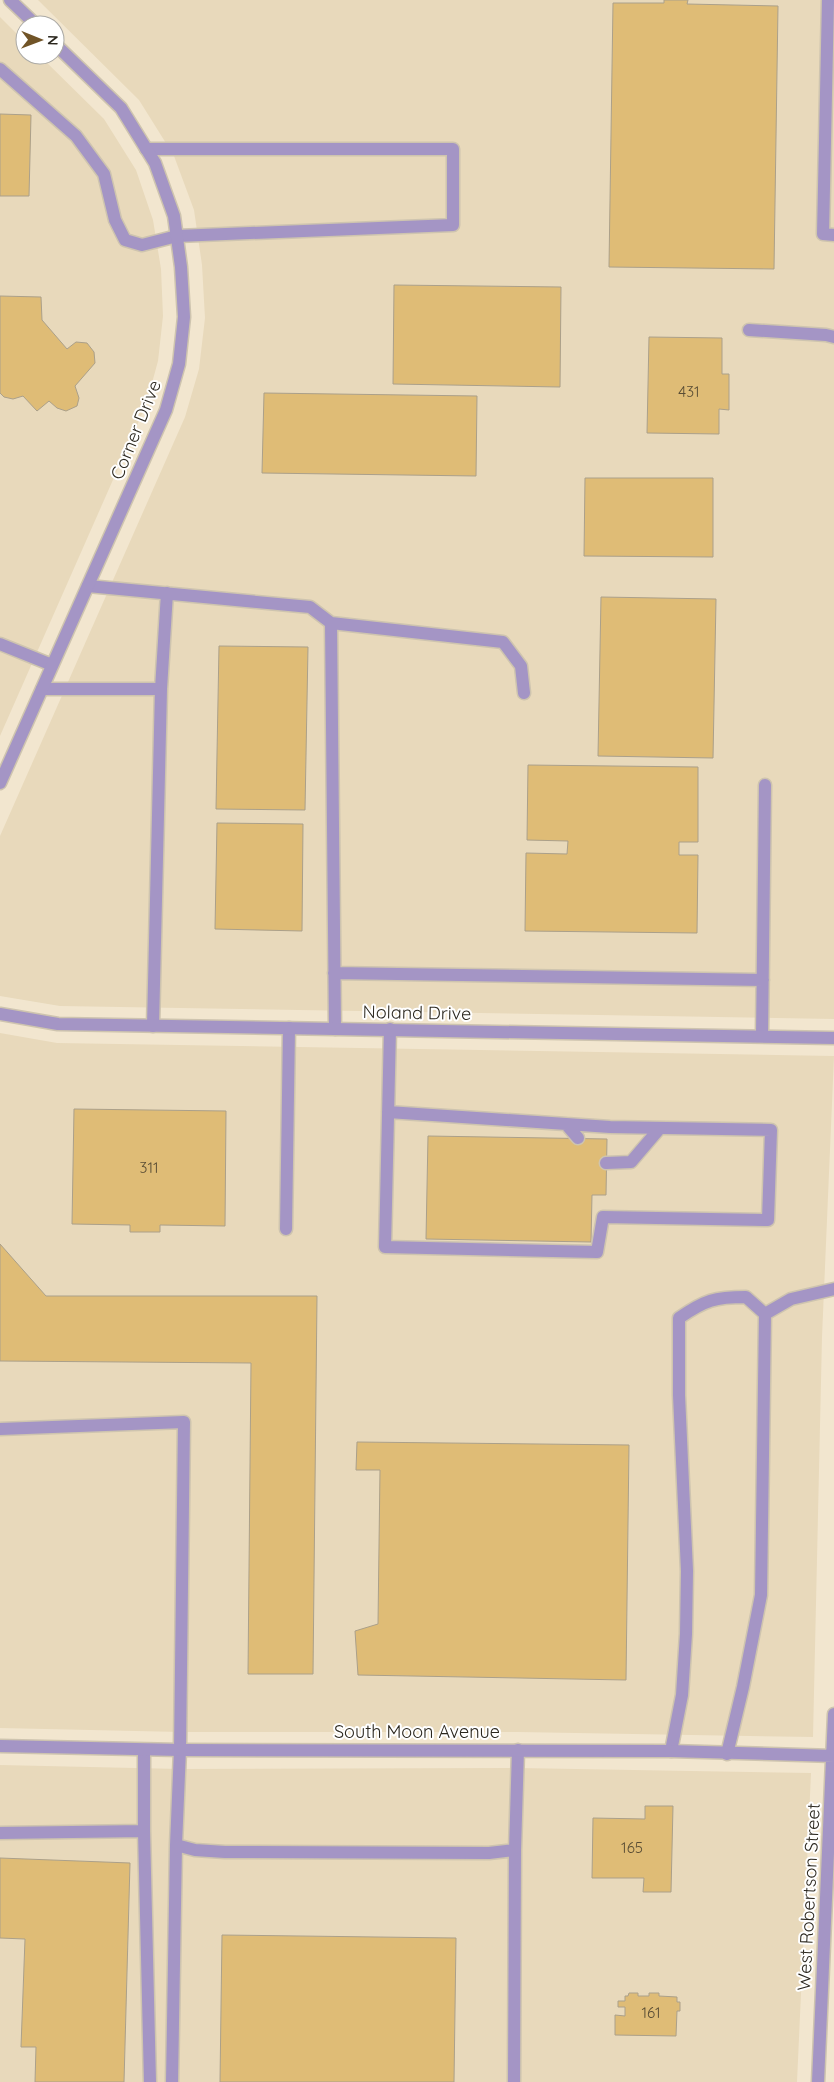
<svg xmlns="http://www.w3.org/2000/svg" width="834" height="2082" font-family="Quicksand,sans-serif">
<rect width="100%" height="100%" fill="#f2e6cf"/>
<path fill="#e8d9bb" d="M38,0H834V1019L60,1006L0,996V836L185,417L199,369L205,318L202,265L194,210L174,156L139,100Z
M0,17L25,42V55H39L104,119L136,170L153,220L161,269L163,316L158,361L146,405L0,736Z
M0,1033L57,1043L834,1056L822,1337L813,1737L518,1732H181L0,1728Z
M0,1765L180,1769L518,1768L811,1773L797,2082H0Z"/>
<path fill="#dfbc76" stroke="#aba08a" d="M664,0H688L687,4L778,6L774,269L609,267L613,3H664Z
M0,114L31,115L29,196H0Z
M394,285L561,287L560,387L393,384Z
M0,296L41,297L42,320L67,349L76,342L87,343L94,352L95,363L75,386L79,398L77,406L66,411L57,408L49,401L37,411L23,396L13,399L4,397L0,393Z
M649,337L722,338V374H729V410L719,409V434L647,433Z
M264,393L477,396L476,476L262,473Z
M585,478H713V557L584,556Z
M601,597L716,599L713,758L598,756Z
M219,646L308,647L305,810L216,809Z
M528,765L698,767V842H679V855H698L697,933L525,931L526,853L567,854L568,841L527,840Z
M217,823L303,824L302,931L215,929Z
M74,1109L226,1111L225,1226L160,1225V1232H130V1225L72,1224Z
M428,1136L607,1139L606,1195H592L591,1242L426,1239Z
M0,1244L46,1296H317L313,1674H248L251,1363L0,1361Z
M357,1442L629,1445L626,1680L358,1675L355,1631L378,1624L380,1470H356Z
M645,1806H673L671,1892H643L644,1878H592L593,1818L645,1819Z
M0,1858L130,1863L124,2082H35L36,2047H21L25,1939L0,1938Z
M222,1935L456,1938L454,2082H220Z
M629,1993H638V1996H649V1993H659V1996L677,1997V2002H680V2011H677L676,2036L615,2035V2015L625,2016V2007H618V2001H625V1996H628Z"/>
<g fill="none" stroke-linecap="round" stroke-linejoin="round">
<defs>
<path id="service" d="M828,0L823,234L834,235
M0,69L76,136L104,174L115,220L125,240L142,245L177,236L453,225V149H146
M749,330L826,335L834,337
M88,586L310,607L331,623L503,642L521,666L524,693
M331,623L335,1029
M0,644L52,665
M42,689H161L153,1026
M161,689L167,593
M334,973L763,980
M762,1036L765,785
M388,1112L610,1127L771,1130L768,1220L603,1217L597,1252L385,1247L390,1029
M566,1124L578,1138
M606,1163L631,1162L660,1128
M286,1229L289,1028
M0,1429L184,1422L180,1750L176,1845L172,2082
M671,1751L682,1695L686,1634L687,1571L679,1395V1318C705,1300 715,1297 746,1297L765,1314
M727,1754L743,1687L761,1595L765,1314L791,1299L834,1289
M144,1831L150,2082
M0,1833L144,1831V1750
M176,1845L195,1850L225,1852L489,1853L515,1850
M514,2082L515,1850L518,1750"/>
<path id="minor" d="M10,0L36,25
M0,783L166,410L179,364L184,317L181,267L174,216L155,163L121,108L55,44
M0,1014L58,1024L834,1038
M0,1746L180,1750L671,1751L834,1756
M818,2082L834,1714"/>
</defs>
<use href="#service" stroke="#cec4af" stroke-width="15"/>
<use href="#minor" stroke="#cec4af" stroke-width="15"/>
<use href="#service" stroke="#a495c5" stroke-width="12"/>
<use href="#minor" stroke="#a495c5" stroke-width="12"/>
</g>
<g text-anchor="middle" stroke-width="4" stroke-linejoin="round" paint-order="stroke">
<g font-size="15" fill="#584c34">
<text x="689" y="397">431</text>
<text x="149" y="1173">311</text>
<text x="632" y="1853">165</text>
<text x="651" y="2018">161</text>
</g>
<g font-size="18" fill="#2b271e" stroke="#fff">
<text transform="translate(136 430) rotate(-68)" y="6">Corner Drive</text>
<text transform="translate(417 1013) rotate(1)" y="6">Noland Drive</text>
<text x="417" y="1738">South Moon Avenue</text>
<text transform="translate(809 1897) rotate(-87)" y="6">West Robertson Street</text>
</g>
</g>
<g transform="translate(40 40) rotate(91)"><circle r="24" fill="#ffffff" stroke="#aaa9a5"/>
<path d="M0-4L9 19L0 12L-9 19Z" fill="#715427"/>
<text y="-8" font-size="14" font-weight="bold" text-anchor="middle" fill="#2b271e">N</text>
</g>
</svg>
